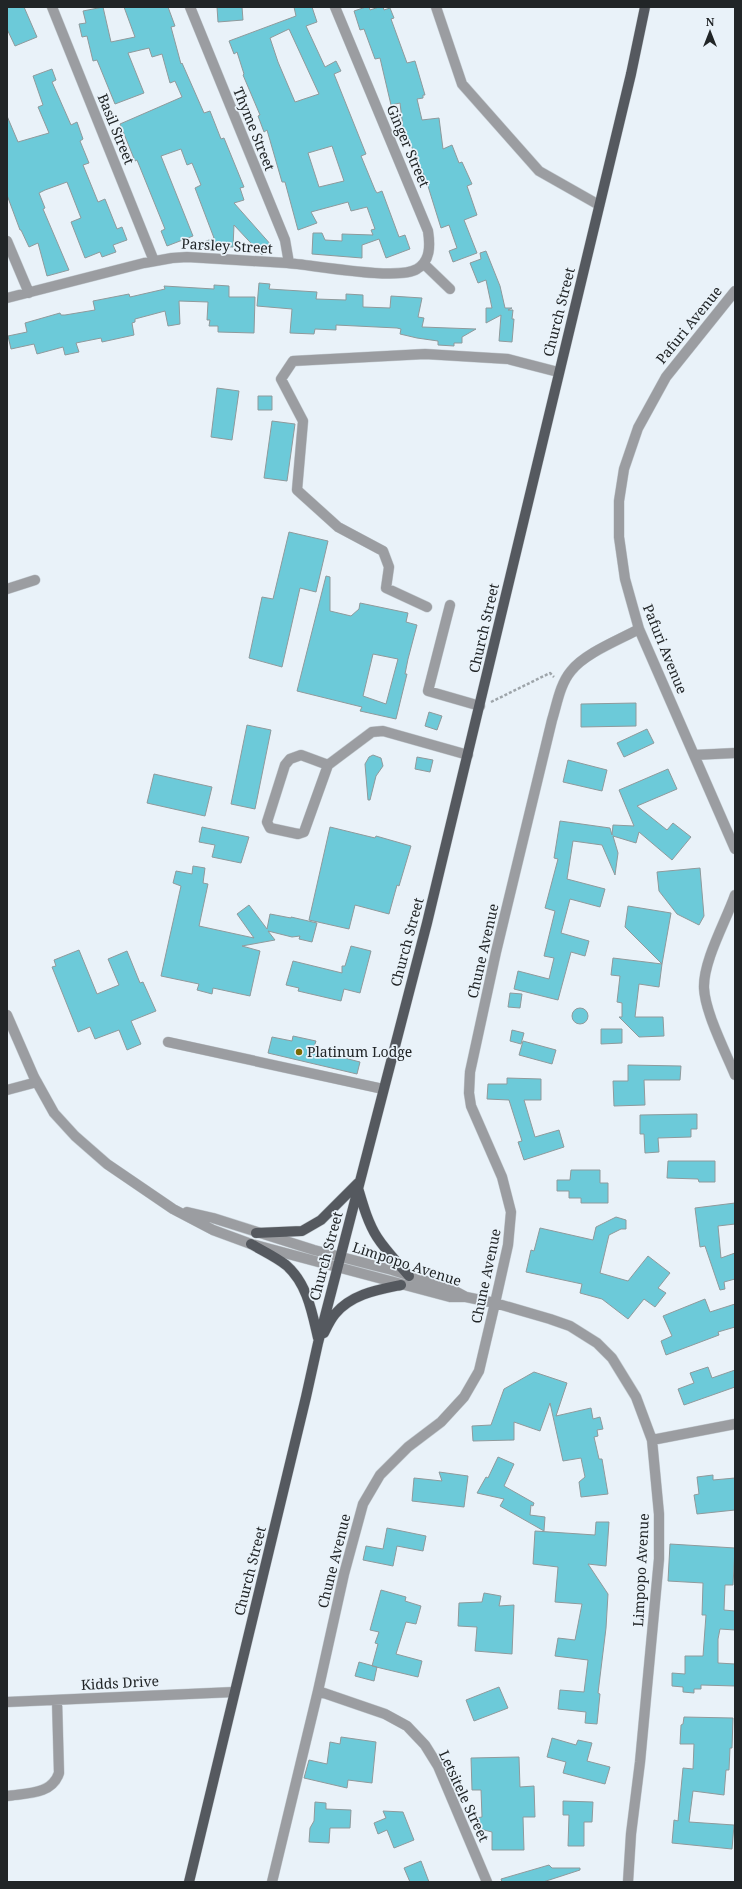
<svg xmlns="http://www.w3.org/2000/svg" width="742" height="1889" font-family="'Noto Serif',serif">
<rect width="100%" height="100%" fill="#e9f2f9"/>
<path fill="#6ccad9" stroke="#8f9a9c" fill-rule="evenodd" d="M7,7H24L37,37L15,46L7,29Z
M103,7L111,42L135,37L124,7H168L175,26L171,27L181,64L182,63L204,113L210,111L221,139L224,138L244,187L240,188L244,200L234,203L272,246L262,255L234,225L233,247L194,246L214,238L195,188L201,185L192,163L187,165L181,149L161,156L193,236L167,246L161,231L165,229L137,160L135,161L120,124L182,97L175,81L170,83L162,54L152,57L149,48L128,53L144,93L115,104L97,60L93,61L87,36L82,37L79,24L86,23L83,11Z
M217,7H242L243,20L218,22Z
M294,7H312L317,22L306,26L325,67L336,61L341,71L334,74L366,154L361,156L375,190L377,193L382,191L399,237L405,235L410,249L386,258L379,239L362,245V258L312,254L313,233H322L325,240L342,241V234L373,235L371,230L375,229L367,207L351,211L348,202L311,212L317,223L298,230L285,182H282L267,130L264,132L258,116L260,115L243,75L244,74L237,52L234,54L229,41L296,16ZM289,29L319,94L295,102L278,62L270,38ZM332,146L344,181L319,187L308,153Z
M366,7H369L370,10L379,7H383L384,10L390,8L394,18L391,19L407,63L415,61L425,95H423V98L417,99L422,120L439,118L443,149L452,145L459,163L462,162L472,184L467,186L477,215L464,220L477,253L453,262L449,251L457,248L449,225L441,228L427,183L410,143L405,144L400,103L391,105L380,58L375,59L364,29L360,30L354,11Z
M52,69L56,80L52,82L71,125L77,122L83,139L80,141L89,163L83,165L98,202L105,199L117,229L122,227L127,240L113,245L116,252L102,257L100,252L85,258L71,222L81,218L67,182L45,190L39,193L45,208L43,209L69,270L47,276L38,243L29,247L21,230H20L7,195V116L18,142L49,133L38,107L43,105L33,76Z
M486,251L500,286L505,308H512L508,310H513L512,319H514L512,342L499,341L501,315L486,323V308H492L486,280L478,283L470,263L481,259L480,253Z
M259,283L270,284L269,289L317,292L316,299L346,300V294L363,295V307L390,308L391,296L422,298L418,317L424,318L422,327L476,329L462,337V343H454V346L438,345V341L417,338L400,334L401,329L397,328L336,325V330L315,329L314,334L290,333L292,309L257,306Z
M214,285L229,286V297H255L254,333L218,332V326H209L210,320H207L208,302L179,301L180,324L168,326L165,311L135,319V322L132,323L134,335L102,342L101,338L76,343L79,352L65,355L63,347L37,354L34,344L11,349L8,336L27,332L25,323L60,313L61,315H65L95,310L93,301L129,294L130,297L165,289L164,286L214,289Z
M217,388L239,391L232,440L211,437Z
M258,396H272V410H258Z
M272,421L295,424L287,481L264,478Z
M289,532L328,541L316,592L300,588L282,667L249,658L262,597L273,599Z
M326,576L330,577V611L351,616L359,609L360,603L408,613L406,622L417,625L408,659L405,674H407L396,719L360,711L362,707L297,691ZM373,654L398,659L386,704L363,696Z
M636,703V726L581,727V704Z
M429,712L442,716L437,730L425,726Z
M247,725L271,730L255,809L231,804Z
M647,729L654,743L624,757L617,743Z
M373,755L381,758L383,766L376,776L370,800H368L365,764L369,757Z
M417,757L433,760L430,772L415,769Z
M568,760L607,770L602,791L563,782Z
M668,769L677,789L637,806L667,830L673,823L691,837L672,860L639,832L636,843L613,836L618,853L615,875L602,845L573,841L567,879L605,889L600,907L570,899L561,933L589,941L585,956L571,952L558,1000L514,989L518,971L549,979L554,958L544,956L555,911L545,908L558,859L554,858L560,821L610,828L612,835L613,825L634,826L619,790Z
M154,774L212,787L205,816L147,803Z
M202,827L249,837L241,863L212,857L215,845L199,842Z
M330,827L375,838L376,836L411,846L399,886L397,885L389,914L355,905L349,929L309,920Z
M193,866L205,868L203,883L208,884L199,926L254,938L237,914L249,905L267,929L270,914L291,918V917L317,923L312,942L299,939L300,936L292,937L268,931L275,940L242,946L260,951L250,996L213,988L212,994L197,990L199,984L161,976L181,886L173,883L176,871L192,874Z
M700,868L704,916L699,925L677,914L659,891L657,872Z
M628,906L671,913L662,964L625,927Z
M351,946L371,951L360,993L344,989L341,1001L298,991L299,988L286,985L293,961L342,973V966H345Z
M79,950L97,994L119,985L108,959L127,951L140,983L143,982L156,1011L131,1021L141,1044L127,1050L119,1030L95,1039L90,1027L78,1032L52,967L56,966L54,960Z
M613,958L662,964L659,987L639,984L635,1017H663L664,1036L639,1037L619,1017H622V1003L617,1002L620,976L611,975Z
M510,993L522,994L520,1008L508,1007Z
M572 1016a8 8 0 1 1 16 0a8 8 0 1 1-16 0Z
M601,1029H622V1043L601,1044Z
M512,1030L524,1033L521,1044L510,1041Z
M293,1036L316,1041L314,1047L330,1051L329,1054L360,1062L357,1074L268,1053L272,1037L292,1041Z
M523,1041L556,1050L552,1064L519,1055Z
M628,1065L681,1066L680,1080H644L645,1105L614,1106L613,1081H628Z
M507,1078L541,1079V1100H524L535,1137L559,1130L564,1147L524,1160L518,1142L522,1141L509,1100L487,1099L488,1084H507Z
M697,1114V1129H691V1137L658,1138L659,1152L645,1153L644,1134H640V1115Z
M668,1161H715V1182H699L698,1179L667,1178Z
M571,1170H600V1183H608V1203H581V1198H569V1191H557V1180H570Z
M735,1203V1224L718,1226L721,1258L735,1253V1279L724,1282L725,1289L720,1290L705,1246L700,1247L695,1208Z
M616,1217L626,1220V1229H621L609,1235L600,1273L628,1281L648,1256L670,1273L658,1288L666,1293L655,1307L644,1299L628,1319L602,1299L580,1293L582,1284L526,1272L531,1250L534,1251L540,1228L593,1240L596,1227Z
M705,1299L710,1312L735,1304V1327L718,1332L719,1335L666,1355L661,1341L672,1336L663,1316Z
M708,1367L712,1378L735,1370V1387L684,1405L678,1389L694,1383L690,1373Z
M534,1372L567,1383L556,1416L591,1408L593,1419L600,1417L603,1429L597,1430L598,1436L594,1437L599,1459H602L608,1494L581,1497L579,1482L585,1477L581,1458L563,1461L550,1403L540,1431L514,1422V1440L473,1441L472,1426L491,1425L504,1389Z
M498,1457L514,1464L504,1486L534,1503L533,1506L531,1505L530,1515L545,1517L544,1531L500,1506L504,1499L477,1493L486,1477L488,1478Z
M439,1472L468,1476L464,1507L412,1501L414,1478L442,1481Z
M713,1475V1480L735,1478V1510L697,1514L694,1495L699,1494L697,1477Z
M596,1522H609L606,1566L588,1564L608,1594L606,1628L598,1693L600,1694L597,1724L585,1723L586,1712L558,1709L560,1690L584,1692L588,1660L555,1656L558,1638L575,1640L582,1604L555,1602L558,1567L533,1564L535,1531L595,1535Z
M387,1528L426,1536L423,1551L397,1546L393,1566L363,1560L366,1546L383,1549Z
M670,1544L735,1548L733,1585H725L724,1610L735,1611V1630L720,1629L718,1639V1663L735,1664V1686L701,1685V1689H694V1693L683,1692V1687L672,1686V1673L685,1674V1656H703L706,1615H702L703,1583L668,1581Z
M381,1590L406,1597L405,1601L421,1606L416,1624L406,1622L396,1654L422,1661L418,1677L372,1666L378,1644L375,1643L379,1632L370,1630Z
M484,1593L501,1596L499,1606L514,1605L512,1654L475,1651L477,1627L458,1626L459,1603L482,1602Z
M359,1662L377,1667L374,1681L355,1676Z
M499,1687L508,1708L474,1721L466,1700Z
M684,1717L733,1718L732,1748H730L729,1770H726L724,1795L693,1791L689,1822L734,1825L732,1849L672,1843L674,1820L678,1821L683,1768L693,1769L694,1744H680L681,1725L683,1724Z
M341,1737L376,1742L372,1783L348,1780L347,1788L304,1778L309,1760L327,1764L330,1742L340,1744Z
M552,1738L576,1745L578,1740L592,1743L587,1761L610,1767L605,1784L563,1773L566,1762L547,1757Z
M519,1757L520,1787L534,1786L535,1817H523L524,1850H492V1832L476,1828V1818L482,1817L481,1790H472L471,1758Z
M563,1801L593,1802L592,1822H584V1846H568L569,1815H563Z
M315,1802L326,1803V1809L351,1810L350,1828H330L329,1843L309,1842L310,1828L314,1821Z
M383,1811L403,1812L414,1840L394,1848L387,1830L378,1834L374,1823L386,1818Z
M421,1861L429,1882H410L404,1868Z
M549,1865L552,1868H580V1870L543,1882H502L501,1879Z"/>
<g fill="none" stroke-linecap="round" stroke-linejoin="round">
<defs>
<path id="minor" d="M52,7L154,261
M190,7L285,240L289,263
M436,7L462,84L539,171L599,205
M7,241L29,293
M424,264L450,289
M735,291L666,377L638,428L624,469L619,501V537L625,579L639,629L735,849
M7,298L144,263L172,258L187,257C220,259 254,261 287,263C314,265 398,281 417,269C431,261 430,244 428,231L335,7
M7,589L35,580
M450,605L428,691L480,706
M427,607L386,588L389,567L383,551L338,527L297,490L303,421L281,379L293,361L425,354L508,359L558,372
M694,755L735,753
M328,765L301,755L290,759L285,765L267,822L270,828L298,834L304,832L328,765L372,732L383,731L468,755
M735,895C726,921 703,961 704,988C705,1012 725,1051 735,1075
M7,1015L34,1077L54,1113L75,1136L107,1164L173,1209L213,1230L251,1244L450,1297H466L495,1303L550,1319L570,1326L597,1343L612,1358L636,1397L652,1440L659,1514V1559L640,1762L631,1834L628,1882
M168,1042L383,1089
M7,1090L37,1082
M187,1212L213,1218L314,1250L392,1270L451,1289L466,1297
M652,1440L735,1424
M318,1691L385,1714L407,1726L425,1745L438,1766L487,1882
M7,1702L234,1692
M7,1796C26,1793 52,1795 59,1773L57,1700
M272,1882L318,1691L344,1574L363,1504L380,1475L408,1447L441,1422L464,1397L479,1371L495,1303L508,1245L511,1212L502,1177L471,1106L469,1093L470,1072L496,952L552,720C557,704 560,684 571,671C585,653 619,640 639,629"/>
<path id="major" d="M358,1188C363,1205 368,1223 377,1237C386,1251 398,1263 409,1276
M256,1233L302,1231L321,1220L358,1183
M251,1244C263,1251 276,1257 286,1265C307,1283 312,1312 318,1338
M324,1333C327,1327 330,1320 335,1314C352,1294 377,1290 401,1285
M189,1882L306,1397L318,1343L427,923L631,74L645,7"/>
</defs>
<use href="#minor" stroke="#c5cdd3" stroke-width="11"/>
<use href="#major" stroke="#c5cdd3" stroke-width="11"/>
<path stroke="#9ea5aa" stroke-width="2.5" stroke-dasharray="3 2" stroke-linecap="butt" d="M491,702L550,673L554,677"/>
<use href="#minor" stroke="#9b9da1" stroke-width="10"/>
<use href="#major" stroke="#55595f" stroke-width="10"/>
</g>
<circle fill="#7b6b04" stroke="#e9f2f9" stroke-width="1.5" cx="299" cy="1052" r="4"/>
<g text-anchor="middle" stroke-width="3.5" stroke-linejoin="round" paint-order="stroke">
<g font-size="14" fill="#212527" stroke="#e9f2f9">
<text transform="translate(116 129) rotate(68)" y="5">Basil Street</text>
<text transform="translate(254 129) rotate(68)" y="5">Thyme Street</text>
<text transform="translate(408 146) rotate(67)" y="5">Ginger Street</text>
<text transform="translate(227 246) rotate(3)" y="5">Parsley Street</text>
<text transform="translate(559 312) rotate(-76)" y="5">Church Street</text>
<text transform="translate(689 325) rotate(-51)" y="5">Pafuri Avenue</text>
<text transform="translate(484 628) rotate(-77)" y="5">Church Street</text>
<text transform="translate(665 649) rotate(68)" y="5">Pafuri Avenue</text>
<text transform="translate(407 942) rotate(-75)" y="5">Church Street</text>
<text transform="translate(483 951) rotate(-77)" y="5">Chune Avenue</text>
<text transform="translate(326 1256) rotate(-75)" y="5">Church Street</text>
<text transform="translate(407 1264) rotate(18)" y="5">Limpopo Avenue</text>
<text transform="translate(486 1276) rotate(-78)" y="5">Chune Avenue</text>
<text transform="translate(334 1561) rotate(-76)" y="5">Chune Avenue</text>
<text transform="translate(641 1570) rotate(-87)" y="5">Limpopo Avenue</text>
<text transform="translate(250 1571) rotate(-76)" y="5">Church Street</text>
<text transform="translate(120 1683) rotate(-3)" y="5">Kidds Drive</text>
<text transform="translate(464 1796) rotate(65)" y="5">Letsitele Street</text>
</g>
<g font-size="14" fill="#212527" stroke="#e9f2f9" text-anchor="start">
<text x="307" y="1057">Platinum Lodge</text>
</g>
</g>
<rect width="742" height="1889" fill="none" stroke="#212527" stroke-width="16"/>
<g transform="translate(710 32)" stroke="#e9f2f9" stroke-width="3" paint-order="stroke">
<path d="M0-3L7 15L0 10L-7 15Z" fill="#212527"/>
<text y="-6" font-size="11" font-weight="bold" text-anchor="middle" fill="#212527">N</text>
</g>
</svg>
